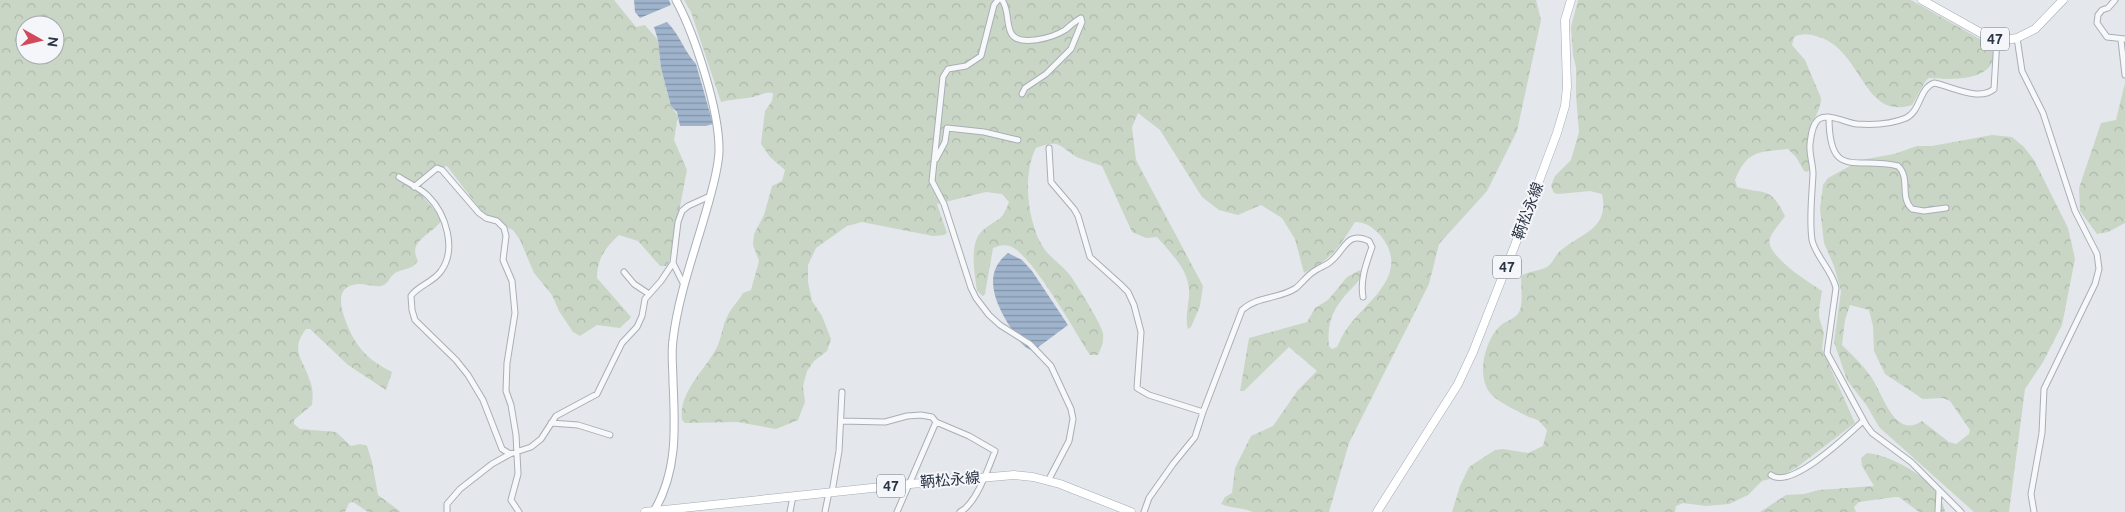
<svg xmlns="http://www.w3.org/2000/svg" width="2125" height="512" font-family="Ubuntu,'Noto Sans JP',sans-serif">
<defs>
<pattern id="forest-crowns" width="20" height="18" patternUnits="userSpaceOnUse" patternTransform="scale(1.25)"><rect width="20" height="18" fill="#c9d6c5"/><path d="M2 6a3 3 0 1 1 6 0M12 15a3 3 0 1 1 6 0" fill="none" stroke="#adb8ab"/></pattern>
<pattern id="water-rules" width="6" height="5" patternUnits="userSpaceOnUse" patternTransform="scale(1.25)"><rect width="6" height="5" fill="#9fb4cc"/><path d="M0 2.5h6" fill="none" stroke="#8293a7"/></pattern>
</defs>
<rect width="100%" height="100%" fill="#e4e7ec"/>
<path fill="url(#forest-crowns)" fill-rule="evenodd" d="M0,0H614L636,27L645,25L658,40L661,68L671,106L678,116L674,140L687,170L670,259L667,266H660L638,241L619,235C605,248 597,259 597,278L631,317L620,328L597,325L580,336L573,332L559,311L552,295L534,273L520,240L513,230L493,221L483,213L447,166L429,172L419,192L438,214L441,221C431,236 407,240 418,261C412,270 404,268 395,273C389,277 389,284 381,286C374,287 365,284 358,284C332,286 342,312 348,327C357,349 371,362 392,372L386,390L348,365L310,329H306C289,351 304,360 310,381C313,388 313,397 312,405L294,420V424L300,429L336,432L351,446L360,444L367,446L372,462L378,495L401,512H368L353,502L349,503L345,512H0ZM25,25H55V55H25Z
M684,0H1536L1541,20L1517,131L1487,191L1439,244L1429,284L1349,443L1329,512H1253C1242,507 1232,509 1221,504L1225,497L1232,493L1235,468L1251,436L1273,426L1298,390L1317,371L1289,347L1244,391H1240L1249,338L1307,322L1315,308L1328,300L1347,277L1360,270L1363,273C1359,283 1350,289 1343,298C1331,313 1327,327 1329,346L1332,349L1337,347C1340,341 1343,333 1348,327C1368,300 1411,274 1381,236C1374,228 1366,222 1355,222C1337,250 1334,257 1304,273L1295,239L1282,218L1261,205L1238,215L1219,210L1202,197L1160,130L1138,113L1132,127L1136,160L1203,286L1200,306L1191,327L1188,329C1185,320 1188,307 1189,297C1191,271 1173,256 1157,237L1146,238L1132,232L1102,166C1094,163 1086,161 1079,158C1058,147 1062,138 1036,148C1022,174 1027,225 1045,250C1052,259 1062,265 1069,274C1075,281 1102,326 1103,333C1104,342 1101,348 1098,355H1090L1088,352C1074,330 1033,257 1012,247C1006,244 1000,245 993,248L985,294L983,296L977,291C975,274 968,243 983,230C999,217 1001,223 1009,202L1002,194L986,192L937,204L947,233L944,235L933,236L862,222L847,226L816,248L808,265V282L812,301L822,316L831,339L827,351L814,361L807,371L803,386L805,402L798,420L776,429L738,422L685,423L682,420C678,391 707,369 718,345C722,335 723,324 728,315C731,308 738,302 743,293L751,290L759,261L753,245L754,234L764,215L772,186L782,181L785,170L770,157L761,144L765,111L772,101L773,93C764,92 761,95 753,97C742,99 732,99 721,102L691,12Z
M1578,0H1911L1994,47C1999,82 1953,80 1929,78C1922,83 1918,97 1912,105C1862,121 1863,48 1816,36C1808,34 1802,33 1794,37L1792,45L1805,60L1821,98C1821,109 1814,118 1810,129C1806,142 1808,156 1810,170L1807,172L1804,171L1796,157L1788,149C1759,152 1747,150 1735,180L1737,187C1767,195 1770,186 1785,216C1781,222 1773,231 1770,238C1764,255 1810,283 1822,291L1819,310V317L1824,333L1822,349L1855,423L1796,468L1781,476L1762,481L1748,495L1729,504L1706,506L1683,503L1676,506L1675,512H1452L1460,486L1469,467L1495,450L1503,449L1528,453L1543,446L1547,430C1544,427 1542,424 1539,421C1535,418 1529,418 1525,415C1517,411 1495,400 1490,393C1476,375 1485,340 1500,326C1506,320 1517,319 1520,310C1523,301 1521,286 1521,276C1529,271 1539,271 1547,267C1552,264 1555,256 1559,252C1580,233 1610,230 1602,194L1590,191L1558,194L1554,193L1551,186L1555,176L1571,160L1579,132L1576,96V67L1573,55L1571,27Z
M2125,83V223L2108,232L2097,234L2080,211L2079,188L2101,123L2116,120Z
M1992,135L2012,137L2024,147L2034,160L2068,228L2075,259L2062,325L2043,362L2025,389L2009,512H1974L1879,427L1867,406L1847,380L1834,342L1841,291L1834,266L1824,243L1820,209L1823,185L1828,178L1861,160L1894,154L1917,146H1932ZM1850,305L1869,310L1873,326L1874,351L1885,374L1923,399L1943,398L1950,401L1970,430L1969,434L1956,444L1949,442L1922,421C1894,440 1883,393 1871,377C1863,365 1852,355 1842,345L1845,320Z
M1867,453C1895,456 1941,482 1945,512H1919L1899,497H1895L1859,502L1854,507L1856,512H1760L1786,495L1804,494L1819,490L1874,486L1862,466L1861,458Z"/>
<path fill="url(#water-rules)" d="M634,0H669L671,5L640,18L635,12Z
M667,22C680,35 684,51 696,64L713,124L706,126H680L677,112L671,106L661,68L658,40L654,27Z
M1008,253L1022,260L1032,271L1068,325L1033,351C1022,347 1018,339 1012,330C997,306 980,275 1008,253Z"/>
<g fill="none" stroke-linecap="round" stroke-linejoin="round">
<defs>
<path id="street" d="M998,0L994,5L981,56L966,66L948,69L943,77L932,181L944,204L971,288L976,298L989,315L1000,325L1030,344L1051,366L1071,409L1073,419L1069,441L1048,481
M1002,0C1009,9 1006,23 1011,33C1019,48 1054,37 1065,30C1070,26 1075,21 1081,18L1082,22L1071,49L1046,74L1025,88L1022,94
M2115,0L2108,8L2102,10L2098,15L2097,23L2107,37L2125,39
M2017,38L2022,71L2043,113L2075,211L2097,254L2099,269L2095,284L2044,389L2042,433L2031,494L2034,512
M2121,40L2125,75
M1829,117C1829,181 1856,156 1898,166C1911,178 1899,197 1912,209L1924,211L1946,208
M1049,148L1051,182L1074,209L1078,216L1090,257L1120,284L1128,292L1134,305L1141,332L1137,388L1149,395L1203,412
M936,159L945,142L947,128L984,132L1018,140
M399,177C408,183 420,188 428,196C446,214 457,249 441,271C434,282 417,286 411,296L412,310L415,320L456,360L468,375L483,400L502,449L510,454
M414,187L437,168L442,170L479,213L486,218L497,221L504,228L506,236L503,260L512,281L515,313L507,363L506,391L511,405L516,435L518,474L511,500L519,512
M673,263L684,285
M624,272L634,284L649,294
M841,421L885,422L907,416L921,415L932,417L936,422L969,436L995,451C988,469 976,504 960,512
M551,423L578,425L610,435
M1771,475C1791,490 1848,435 1863,421
M832,492L839,451L842,392
M447,512V504L460,489L492,464L510,454L531,447L541,439L556,416L597,394L622,343L637,327L642,316L645,299L661,281L673,263L678,222L682,211L688,206L710,196
M790,512L793,496
M825,512L829,492
M897,512L936,422
M1144,512L1149,498L1173,464L1195,437L1203,412L1242,310C1257,296 1280,299 1296,288C1302,283 1307,276 1313,272C1318,268 1325,266 1330,262C1345,251 1346,230 1369,241L1372,247C1366,264 1360,280 1363,297
M1938,512L1939,490
M1961,512L1911,462L1872,433L1866,425L1827,353L1836,288C1832,270 1816,257 1812,240C1809,218 1812,196 1813,174C1813,164 1809,154 1810,144C1811,136 1812,124 1819,119C1830,113 1846,123 1857,124C1872,125 1892,124 1906,118C1921,111 1919,88 1934,83C1951,86 1979,102 1994,89L1997,39"/>
<path id="secondary" d="M654,511C678,471 675,426 673,382C673,368 671,354 673,340C678,296 695,251 707,208C712,190 718,171 719,152C720,112 695,35 676,0"/>
<path id="primary" d="M1922,0L1990,38L2006,40L2017,38L2035,29L2063,0
M645,512L910,484L1014,475L1033,477L1060,484L1131,512
M1377,512L1458,384L1473,352L1515,245L1557,133L1565,106L1567,87L1565,20L1571,0"/>
</defs>
<use href="#street" stroke="#a9aeb7" stroke-width="7"/>
<use href="#secondary" stroke="#a9aeb7" stroke-width="9"/>
<use href="#primary" stroke="#a3abb8" stroke-width="9"/>
<use href="#street" stroke="#f7f8fa" stroke-width="5"/>
<use href="#secondary" stroke="#fff" stroke-width="7"/>
<use href="#primary" stroke="#fff" stroke-width="8"/>
</g>
<g text-anchor="middle" stroke-width="4" stroke-linejoin="round" paint-order="stroke">
<g fill="#f4f6f9" stroke="#676e7b" stroke-width="1">
<rect x="1981" y="27.5" width="28" height="23" rx="4"/>
<rect x="1493" y="255.5" width="28" height="23" rx="4"/>
<rect x="877" y="474.5" width="28" height="23" rx="4"/>
</g>
<g font-size="14" font-weight="bold" fill="#2b3445">
<text x="1995" y="44">47</text>
<text x="1507" y="272">47</text>
<text x="891" y="491">47</text>
</g>
<g font-size="15" fill="#2b3445" stroke="#f4f6f9">
<text transform="translate(1528 211) rotate(-69)" y="5">鞆松永線</text>
<text transform="translate(950 480) rotate(-5)" y="5">鞆松永線</text>
</g>
</g>
<g transform="translate(40 40) rotate(98)"><circle r="24" fill="#f4f6f9" stroke="#a4a8b1"/>
<path d="M0-4L9 19L0 12L-9 19Z" fill="#d1495b"/>
<text y="-8" font-size="14" font-weight="bold" text-anchor="middle" fill="#2b3445">N</text>
</g>
</svg>
